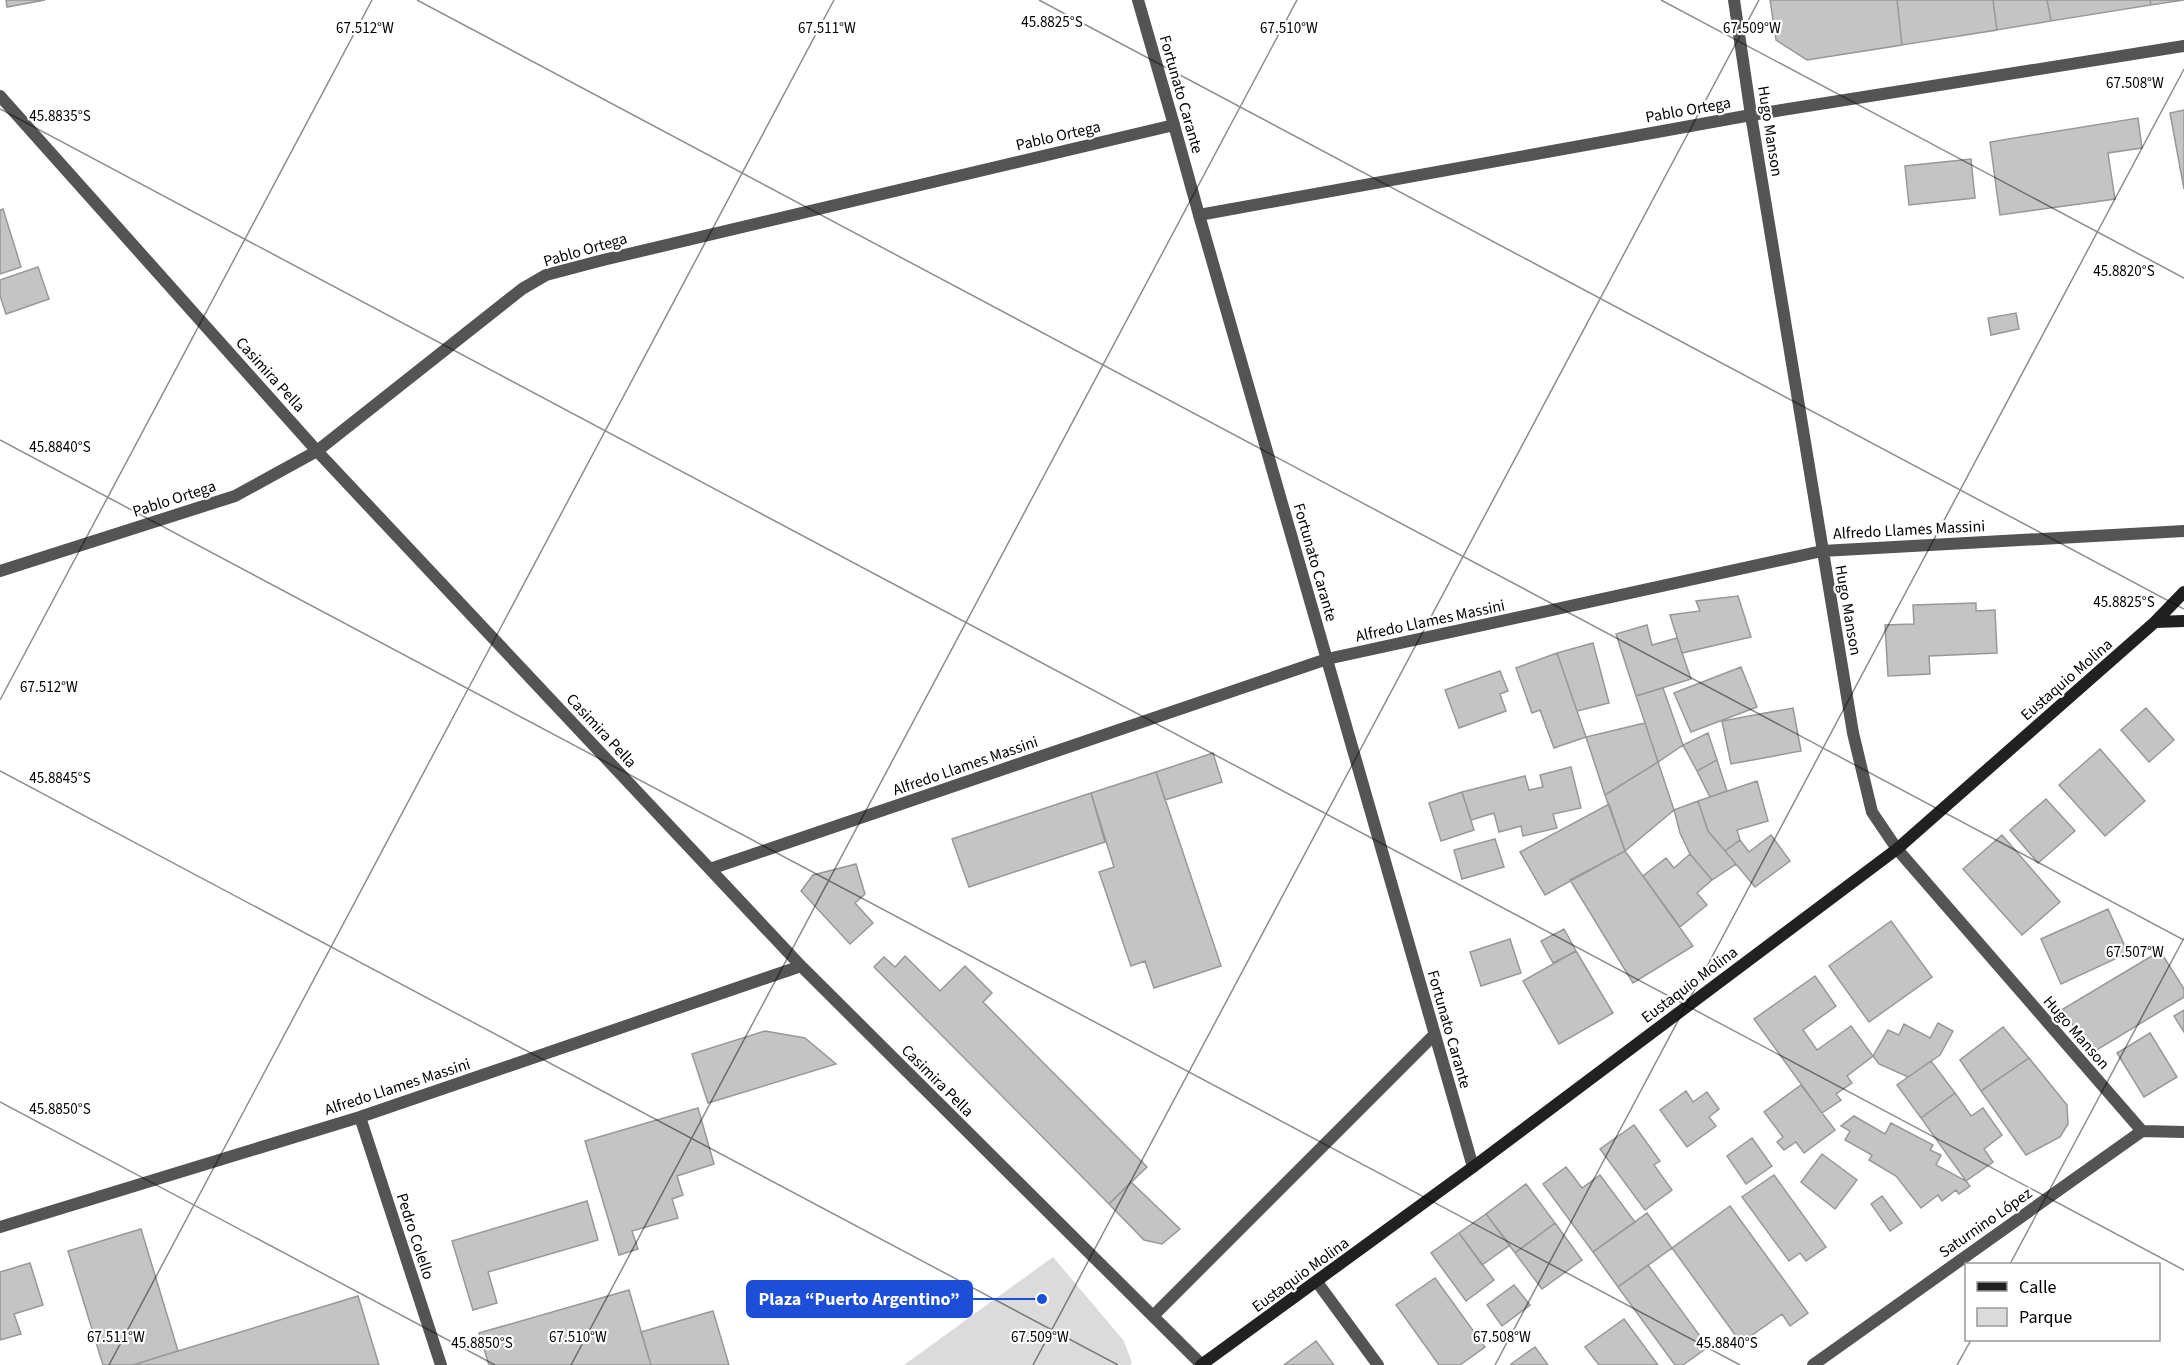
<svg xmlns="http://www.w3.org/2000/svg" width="2184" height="1365" font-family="'Source Sans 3',sans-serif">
<rect width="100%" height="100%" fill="#fff"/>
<path fill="#dbdbdb" d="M1053,1257L1124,1341L1132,1363L1130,1365H904Z"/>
<path fill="#c4c4c4" stroke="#989898" stroke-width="1.5" d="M6,0H45L7,7Z
M1770,0H1897L1902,45L1807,60L1776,40Z
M1897,0H1993L1997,30L1902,45Z
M1993,0H2047L2051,21L1997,30Z
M2047,0H2150L2151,5L2051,21Z
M2150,0H2184L2151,5Z
M2184,110V189L2170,113Z
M2138,118L2142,148L2108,153L2115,199L2000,215L1990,142Z
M1971,159L1975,198L1909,205L1905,166Z
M3,209L21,267L0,274V210Z
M38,267L49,299L6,314L0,296V280Z
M2016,313L2019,329L1991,335L1988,318Z
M1738,596L1751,637L1682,653L1670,615L1700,611L1696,601Z
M1976,603V611L1995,610L1997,653L1929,656L1930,674L1888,676L1885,625L1914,624L1913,605Z
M1647,625L1652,645L1677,638L1691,679L1636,696L1616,634Z
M1593,643L1609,703L1577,711L1557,653Z
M1557,653L1586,737L1554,748L1540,710L1532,713L1516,668Z
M1741,667L1757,707L1691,732L1674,693Z
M1500,671L1508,691L1500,694L1506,711L1459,728L1445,690Z
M1663,688L1683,745L1658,762L1636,696Z
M1793,708L1801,751L1731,764L1722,721Z
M2146,708L2174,740L2149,762L2121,730Z
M1645,723L1658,762L1605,795L1586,737Z
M1708,733L1717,760L1697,771L1683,745Z
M2100,749L2145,801L2105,836L2059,785Z
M1213,753L1222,782L1165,800L1156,772Z
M1717,760L1727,791L1710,797L1697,771Z
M1658,762L1674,810L1625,851L1605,795Z
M1571,767L1581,808L1553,814L1557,828L1523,836L1521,826L1499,832L1494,813L1471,820L1462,792L1525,776L1529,790L1543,787L1540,775Z
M1156,772L1221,966L1154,988L1145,961L1131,966L1099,872L1114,867L1091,793Z
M1757,781L1768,821L1737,830L1740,840L1725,851L1708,831L1698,801Z
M1462,792L1474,830L1441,841L1429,803Z
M1091,793L1105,842L969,887L952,839Z
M2046,799L2075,831L2038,863L2010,830Z
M1698,801L1708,831L1736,864L1712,880L1690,854L1680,833L1674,810Z
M1609,804L1625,851L1545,895L1520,852Z
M1771,835L1790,861L1755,887L1725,851L1740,840L1749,852Z
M2002,835L2060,902L2022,935L1963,869Z
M1495,839L1504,867L1462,879L1454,850Z
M1625,851L1693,946L1633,983L1570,880Z
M1690,854L1712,880L1697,893L1707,905L1680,927L1643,876L1666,858L1674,868Z
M856,864L865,894L855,903L873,923L850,944L801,891L813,875Z
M2108,909L2128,953L2061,984L2041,939Z
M1891,921L1932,977L1869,1022L1829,966Z
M1564,929L1576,951L1553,963L1541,941Z
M1510,939L1521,973L1481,986L1470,952Z
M1576,951L1613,1013L1559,1044L1523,981Z
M2160,951L2184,989V997L2090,1054L2063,1009Z
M905,956L940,991L965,966L992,993L983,1002L1147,1167L1109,1204L874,967L884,957L895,967Z
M1815,976L1836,1006L1803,1030L1817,1050L1851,1026L1873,1056L1847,1076L1852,1083L1836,1094L1841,1100L1822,1113L1754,1019Z
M2184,1010V1032L2174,1016Z
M1938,1023L1953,1031L1940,1055L1908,1077L1879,1064L1873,1056L1888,1030L1899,1035L1904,1024L1930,1038Z
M2003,1027L2029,1058L1981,1091L1960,1060Z
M765,1031L805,1038L836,1064L708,1103L692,1054Z
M2150,1033L2177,1077L2144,1097L2117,1053Z
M2029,1058L2067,1105L2068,1124L2060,1137L2026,1155L1981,1091Z
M1931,1061L1955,1093L1921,1118L1897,1085Z
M1801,1085L1835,1130L1804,1153L1796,1142L1784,1150L1777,1142L1783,1137L1764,1112Z
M1686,1091L1693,1102L1707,1092L1719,1109L1709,1117L1716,1126L1687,1147L1660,1110Z
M1955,1093L1971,1116L1983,1108L2002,1135L1984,1149L1993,1162L1966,1181L1921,1118Z
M698,1108L714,1164L677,1176L683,1195L672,1199L678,1218L632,1231L638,1249L619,1255L585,1141Z
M1854,1116L1885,1134L1891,1123L1933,1145L1930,1150L1941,1155L1936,1165L1966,1181L1970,1186L1959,1194L1956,1190L1942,1201L1938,1195L1921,1208L1896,1176L1869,1160L1872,1155L1845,1140L1850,1131L1841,1126Z
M1634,1125L1660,1161L1654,1165L1672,1190L1645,1210L1600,1149Z
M1752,1138L1772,1166L1746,1184L1727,1156Z
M1822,1154L1857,1180L1835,1209L1801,1182Z
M1566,1167L1582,1188L1600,1175L1635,1222L1593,1252L1543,1184Z
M1774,1175L1826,1247L1806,1261L1800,1253L1789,1261L1742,1197Z
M1131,1182L1180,1229L1162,1244L1144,1240L1109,1204Z
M1526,1184L1555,1223L1515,1253L1486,1214Z
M1882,1196L1902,1223L1890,1231L1871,1204Z
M587,1201L598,1240L488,1272L497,1303L473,1310L452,1241Z
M1730,1206L1808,1313L1790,1326L1782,1314L1741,1343L1672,1248Z
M1647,1213L1672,1248L1618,1287L1593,1252Z
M1486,1214L1510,1245L1482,1265L1459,1233Z
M1555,1223L1582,1260L1542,1289L1515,1253Z
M141,1229L178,1351L133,1365H103L68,1251Z
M1459,1233L1494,1280L1466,1301L1431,1253Z
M30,1263L43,1305L14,1314L21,1334L0,1340V1272Z
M1648,1265L1708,1347L1683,1365H1675L1618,1287Z
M1435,1278L1485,1347L1460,1365H1439L1396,1305Z
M1514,1285L1530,1305L1502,1326L1487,1305Z
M629,1290L651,1365H489L479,1333Z
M358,1296L379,1365H133L178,1351Z
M713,1311L729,1365H651L641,1332Z
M1624,1319L1658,1365H1599L1585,1347Z
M1316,1341L1334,1365H1284Z
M1535,1347L1548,1365H1512L1511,1364Z"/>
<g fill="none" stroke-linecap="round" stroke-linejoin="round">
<path stroke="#545454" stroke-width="12" d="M1138,0L1174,125
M1734,0L1751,115L1853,733L1872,812L1897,849L2142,1131
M0,96L317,451L801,966L1202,1365
M1199,215L1473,1167
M710,869L1327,659L1822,551L2184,531
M360,1117L441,1365
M0,1227L360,1117L801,966
M1317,1282L1378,1365
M1153,1316L1434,1035
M1813,1365L2142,1131L2184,1132"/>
<path stroke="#545454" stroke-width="12" d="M0,571L235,496L317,451L522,289L546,275L603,260L1174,125L1199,215L1751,115L2184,46"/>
<path stroke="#212121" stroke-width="12" d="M2155,622L2184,621
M1201,1365L1473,1167L1897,849L2155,622L2184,592"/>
</g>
<path fill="none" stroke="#000" stroke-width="1.5" stroke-opacity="0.45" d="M417,0L2184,940M1039,0L2184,609M1661,0L2184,278M0,109L2184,1270M0,440L1740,1365M0,700L372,0M0,771L1118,1365M0,1102L495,1365M2010,1264L2184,938M109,1365L834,0M571,1365L1297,0M1033,1365L1759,0M1495,1365L2184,69M1957,1365L1971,1340"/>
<g text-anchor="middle" stroke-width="4.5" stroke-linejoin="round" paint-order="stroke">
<g font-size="16" fill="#000" stroke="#fff">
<text transform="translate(1182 94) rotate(74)" y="6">Fortunato Carante</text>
<text transform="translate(1688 109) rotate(-10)" y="6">Pablo Ortega</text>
<text transform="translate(1771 131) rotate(81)" y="6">Hugo Manson</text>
<text transform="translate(1058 135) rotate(-13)" y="6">Pablo Ortega</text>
<text transform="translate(585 249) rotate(-16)" y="6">Pablo Ortega</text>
<text transform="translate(271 374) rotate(48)" y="6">Casimira Pella</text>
<text transform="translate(174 498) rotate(-18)" y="6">Pablo Ortega</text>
<text transform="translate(1909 529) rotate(-3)" y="6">Alfredo Llames Massini</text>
<text transform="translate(1316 562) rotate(74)" y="6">Fortunato Carante</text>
<text transform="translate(1849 610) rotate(80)" y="6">Hugo Manson</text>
<text transform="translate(1430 620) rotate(-12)" y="6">Alfredo Llames Massini</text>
<text transform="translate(2066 679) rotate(-41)" y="6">Eustaquio Molina</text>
<text transform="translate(602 730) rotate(47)" y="6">Casimira Pella</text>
<text transform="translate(965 765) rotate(-19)" y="6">Alfredo Llames Massini</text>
<text transform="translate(1689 984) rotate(-37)" y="6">Eustaquio Molina</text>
<text transform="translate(1450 1029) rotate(74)" y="6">Fortunato Carante</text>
<text transform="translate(2077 1032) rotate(49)" y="6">Hugo Manson</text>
<text transform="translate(938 1080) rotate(45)" y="6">Casimira Pella</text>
<text transform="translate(397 1086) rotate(-18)" y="6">Alfredo Llames Massini</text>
<text transform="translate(1985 1222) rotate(-35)" y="6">Saturnino López</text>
<text transform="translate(416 1236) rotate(72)" y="6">Pedro Colello</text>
<text transform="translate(1300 1274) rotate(-36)" y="6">Eustaquio Molina</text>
</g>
</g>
<g font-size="15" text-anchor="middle" fill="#000" stroke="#fff" stroke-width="4.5" stroke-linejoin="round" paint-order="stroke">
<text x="1052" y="27">45.8825°S</text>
<text x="365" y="33">67.512°W</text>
<text x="827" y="33">67.511°W</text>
<text x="1289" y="33">67.510°W</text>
<text x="1752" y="33">67.509°W</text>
<text x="2135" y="88">67.508°W</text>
<text x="60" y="121">45.8835°S</text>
<text x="2124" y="276">45.8820°S</text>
<text x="60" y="452">45.8840°S</text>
<text x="2124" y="607">45.8825°S</text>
<text x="49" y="692">67.512°W</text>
<text x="60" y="783">45.8845°S</text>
<text x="2135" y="957">67.507°W</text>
<text x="60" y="1114">45.8850°S</text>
<text x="116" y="1342">67.511°W</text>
<text x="578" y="1342">67.510°W</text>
<text x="1040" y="1342">67.509°W</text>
<text x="1502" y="1342">67.508°W</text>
<text x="482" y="1348">45.8850°S</text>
<text x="1727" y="1348">45.8840°S</text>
</g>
<path fill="none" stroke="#1d4ed8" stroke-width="2" d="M1042 1299L972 1299"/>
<circle fill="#1d4ed8" stroke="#fff" stroke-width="2" cx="1042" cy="1299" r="6"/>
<rect fill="#1d4ed8" stroke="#1d4ed8" stroke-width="2" x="747" y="1281" width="225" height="36" rx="6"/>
<g font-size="18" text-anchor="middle" font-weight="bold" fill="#fff">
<text x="859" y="1305">Plaza “Puerto Argentino”</text>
</g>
<rect x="1965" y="1263" width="195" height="78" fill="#ffffff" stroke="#999999" stroke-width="1.5"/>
<rect x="1977" y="1282" width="30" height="9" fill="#212121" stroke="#999999" stroke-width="1.5"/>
<text x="2019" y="1293" font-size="18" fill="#000000">Calle</text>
<rect x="1977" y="1308" width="30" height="18" fill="#dbdbdb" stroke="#999999" stroke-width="1.5"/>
<text x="2019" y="1323" font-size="18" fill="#000000">Parque</text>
</svg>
